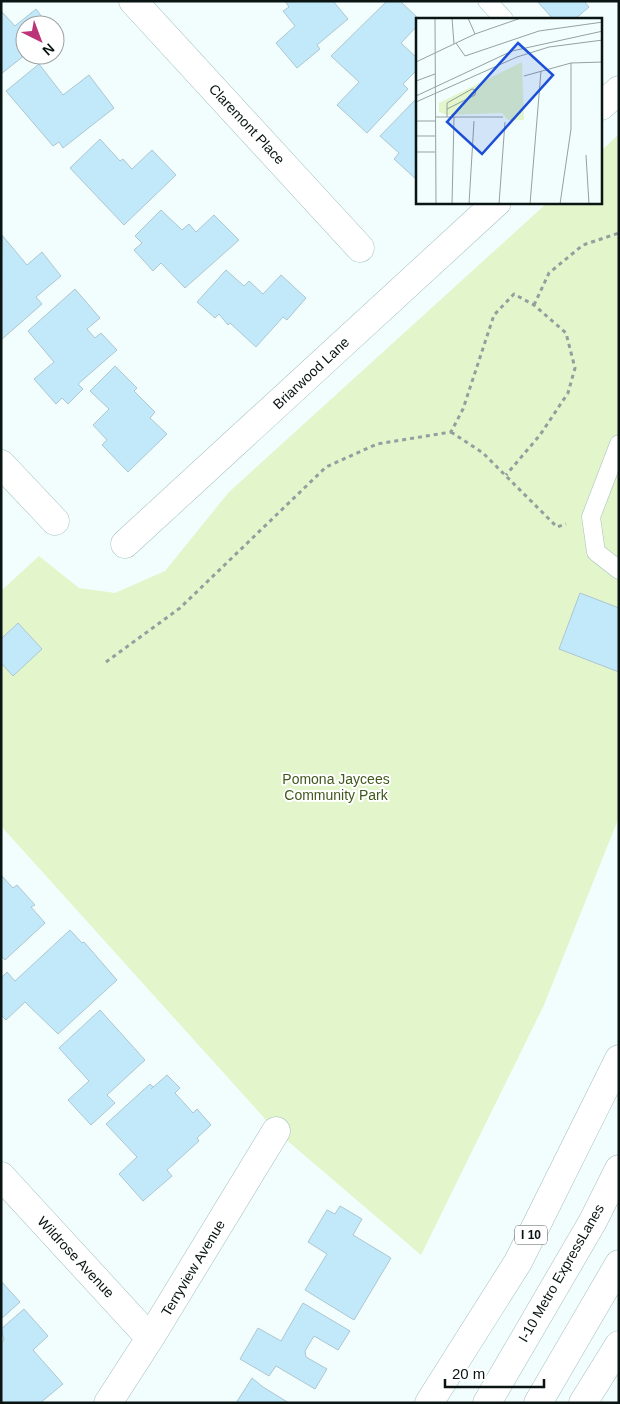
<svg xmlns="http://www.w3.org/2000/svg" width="620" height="1404" font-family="Helvetica,sans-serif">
<rect width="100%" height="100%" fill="#f2fefd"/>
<path fill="#e2f5cb" d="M619,134V817L544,1005L421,1255L276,1131L1,826V591L39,556L79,588L115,593L165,571L229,492L547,203L601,202V151Z"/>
<path fill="#c1e9fa" stroke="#adc6d1" d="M285,1H333L348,19L317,45L320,49L297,68L276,43L295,26L283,11L289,7Z
M387,1H400L419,19L418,25L401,43L418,59V69L403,84L408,89L367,133L337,105L359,82L331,56Z
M537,1H584L589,7L575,19H553Z
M36,9L48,25H25V55L1,74V11L15,26Z
M39,64L63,95L89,75L114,108L63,148L59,142L53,146L6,91Z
M418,97V181L394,159L399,153L380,136Z
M100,139L120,161L123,159L132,169L152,150L176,175L124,225L70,168Z
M161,210L182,230L189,224L196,232L214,215L239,240L185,288L161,263L153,271L134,250L142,243L135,236Z
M2,235L27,265L42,252L61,276L36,297L42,304L1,340Z
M226,270L244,286L249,281L263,294L281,275L306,298L287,320L283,317L256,347L230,323L228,325L219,314L215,318L197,302Z
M75,289L100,318L87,329L95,338L101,333L117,350L78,384L83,389L68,404L62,398L56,404L34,379L54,362L28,331Z
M115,366L137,388L134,391L155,412L150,418L167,434L128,472L102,445L107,440L93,425L109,409L90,391Z
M580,593L619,608V672L559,649Z
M18,623L42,649L13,676L1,663V639Z
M1,875L13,888L17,885L35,905L31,907L45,923L5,960L1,956Z
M70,930L82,943L84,942L117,980L58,1034L25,1002L6,1020L1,1015V978L7,972L15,981Z
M100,1010L145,1060L107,1095L115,1103L91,1125L68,1100L89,1081L59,1048Z
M167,1075L180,1088L175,1093L193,1113L197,1109L211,1125L197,1138L199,1141L167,1170L172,1176L143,1201L119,1174L137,1157L106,1124L150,1084L153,1087L151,1089Z
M340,1206L362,1219L353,1235L391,1258L354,1320L305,1290L327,1254L308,1242L327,1210L335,1214Z
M1,1281L20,1302L1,1319Z
M303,1303L350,1331L338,1350L314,1336L305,1351L306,1357L327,1369L315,1389L276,1366L269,1376L240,1359L258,1328L281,1341Z
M24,1309L48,1336L33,1350L63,1384L40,1403H1V1343L4,1340L1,1329Z
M252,1378L263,1387L289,1403H236Z"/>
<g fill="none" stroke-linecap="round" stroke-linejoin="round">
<defs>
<path id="lane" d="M487,1L504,19
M619,444L591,517L596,552L619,570"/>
<path id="street" d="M133,1L360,248
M601,106L619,90
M1,464L55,521
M125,544L497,202
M1,1176L150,1338
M108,1403L150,1338L276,1131"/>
<path id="highway" d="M429,1403L518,1262L619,1059
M487,1403L593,1221L619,1169
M538,1403L619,1264
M583,1403L619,1345"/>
</defs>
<use href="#lane" stroke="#a2bfbd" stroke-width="19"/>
<use href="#street" stroke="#a2bfbd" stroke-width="29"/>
<use href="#highway" stroke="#a2bfbd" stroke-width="29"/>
<path stroke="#939f9e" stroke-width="3" stroke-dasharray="4 4" stroke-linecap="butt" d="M534,305L549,273L583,245L619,233
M451,432L483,453L557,527L566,524
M106,662L180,608L326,467L377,444L451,432L463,409L494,315L514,294L534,305L566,333L575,368L568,393L540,435L506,475"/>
<use href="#lane" stroke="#fff" stroke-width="18"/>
<use href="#street" stroke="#fff" stroke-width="28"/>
<use href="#highway" stroke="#fff" stroke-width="28"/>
</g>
<g text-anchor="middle" stroke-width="4" stroke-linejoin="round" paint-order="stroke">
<rect fill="#fff" stroke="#535a5a" stroke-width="1" x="515" y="1225.5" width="32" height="19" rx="4"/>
<g font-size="12" font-weight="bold" fill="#091413">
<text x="531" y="1239">I 10</text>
</g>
<g font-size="14" fill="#091413" stroke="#fff">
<text transform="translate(247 124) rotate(47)" y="5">Claremont Place</text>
<text transform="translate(311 373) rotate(-43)" y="5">Briarwood Lane</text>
<text transform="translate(76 1257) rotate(47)" y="5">Wildrose Avenue</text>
<text transform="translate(193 1268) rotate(-59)" y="5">Terryview Avenue</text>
<text transform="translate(561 1273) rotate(-60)" y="5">I-10 Metro ExpressLanes</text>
</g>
<g font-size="14" fill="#41581d" stroke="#fff">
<text x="336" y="784">Pomona Jaycees<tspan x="336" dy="16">Community Park</tspan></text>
</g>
</g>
<g transform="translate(416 18)">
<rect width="186" height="186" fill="#f2fefd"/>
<path d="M106,44L108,102H92L86,95L31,97L23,94V85Z" fill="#e2f5cb"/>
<path fill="none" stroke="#95a09f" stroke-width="1" d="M19,0L20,186M36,0L38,26M52,0L59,16M40,25L49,38L123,13L187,4M0,44L59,16L105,0M108,58L155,45L187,44M0,63L19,56M0,78L96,33L187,13M0,84L101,39L133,29L187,22M31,91L59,77L60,72L56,71L31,85V99M20,99H87M0,103H20M0,118H19M0,134H19M170,137L173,186M36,186L38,99M53,186L58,103M83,186L89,104M114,186L125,53M144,186L155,111V45"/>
<path fill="#1d4ed8" fill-opacity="0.15" stroke="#1d4ed8" stroke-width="2.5" d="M102,25L137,57L66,136L31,104Z"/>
<rect width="186" height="186" fill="none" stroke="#091413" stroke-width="2.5"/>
</g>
<rect width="620" height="1404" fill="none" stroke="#091413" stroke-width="5"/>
<g transform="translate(40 40) rotate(138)"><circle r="24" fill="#ffffff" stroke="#9da1a1"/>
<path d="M0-4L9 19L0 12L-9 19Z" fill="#ba3477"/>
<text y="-8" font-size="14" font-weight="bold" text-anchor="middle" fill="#091413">N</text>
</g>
<path d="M445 1379v8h99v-8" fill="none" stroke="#091413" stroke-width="2.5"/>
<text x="452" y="1379" font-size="15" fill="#091413" stroke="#ffffff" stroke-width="4" paint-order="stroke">20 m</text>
</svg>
